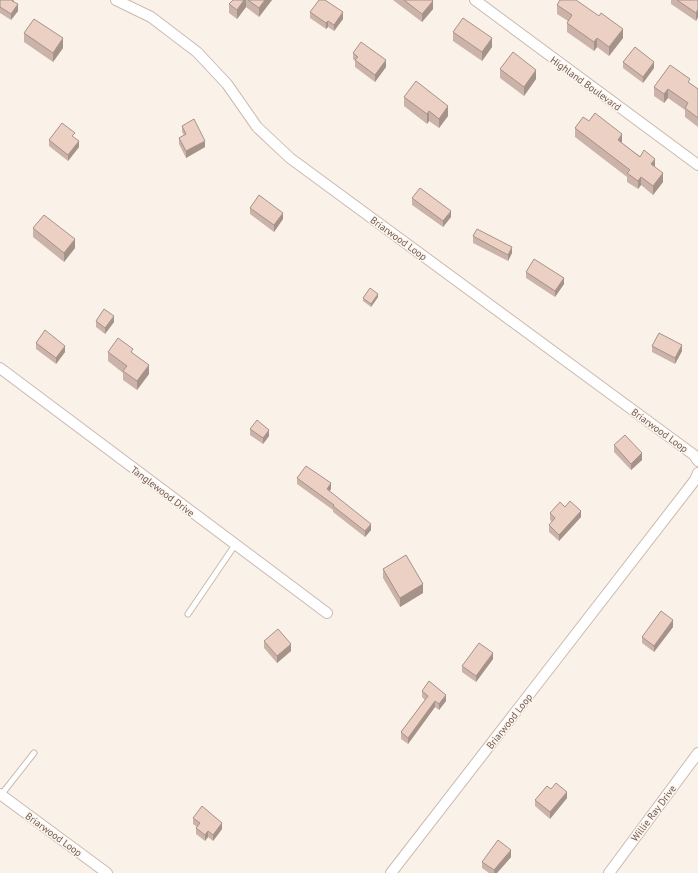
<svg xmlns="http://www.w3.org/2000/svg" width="698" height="873" font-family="'PT Sans',sans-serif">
<rect width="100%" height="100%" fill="#faf2e9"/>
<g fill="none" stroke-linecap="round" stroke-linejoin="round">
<defs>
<path id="lane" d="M188,614L235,545
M1,795L34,753"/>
<path id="street" d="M116,0L151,17L197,52L227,84L257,127L290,158L694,455L698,461
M475,0L698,165
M0,368L327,613
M0,794L107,873
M391,873L695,480L698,473
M609,873L698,753"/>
</defs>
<use href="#lane" stroke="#cbb9b0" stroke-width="7"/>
<use href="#street" stroke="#cbb9b0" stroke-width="12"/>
<use href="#lane" stroke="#fff" stroke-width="5"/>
<use href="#street" stroke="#fff" stroke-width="10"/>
</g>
<path fill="#cbb3a9" d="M0,0H14V2L18,11L11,20L0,13Z
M233,0H272L259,17L246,7L237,19L229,13V4Z
M393,0H432L433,9L422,22Z
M671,0H698V17L696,21L671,4Z
M557,5L623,38L609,56L597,47L594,51L567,32V23L568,21L557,14Z
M310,12L343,19L334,31L328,27L326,29L310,18Z
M453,32L492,47L482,61L453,41Z
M24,33L63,48L53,62L24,42Z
M353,53L386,67L375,82L355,67V61L353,59Z
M623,62L654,68L643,83L623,68Z
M500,69L536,79L524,96L500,78Z
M690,83L698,89V127L685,117V110L668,98L664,103L654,96V87Z
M404,97L448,116L439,128L429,121L427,124L404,106Z
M589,121L622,142V143L655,167L663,182L653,195L641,185L638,189L627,182V177L575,137V128Z
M182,126L205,147L186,158L179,144V138L184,135L182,132Z
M49,140L79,147L68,161L49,146Z
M412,198L451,217L443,227L412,205Z
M250,208L283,219L274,232L250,214Z
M33,228L75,248L64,262L33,237Z
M473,236L512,253L508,261L473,243Z
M526,272L564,284L555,297L526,278Z
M378,297L371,307L363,301V298Z
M96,321L114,322L105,334L96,327Z
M36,343L65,352L56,364L36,349Z
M652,346L682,351L675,364L652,352Z
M108,352L133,353L149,374L137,390L123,380V373L108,361Z
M250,429L269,436L263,444L250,435Z
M614,445L642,460L631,470L614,452Z
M297,478L331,489L329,491L371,530L365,537L333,512V510L297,484Z
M565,507L581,517L559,541L549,532V525L552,522L550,520V513Z
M383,569L423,593L400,607L383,578Z
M673,627L654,652L642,643V637Z
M264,641L291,651L277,663L264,648Z
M493,659L476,682L462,672V666Z
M422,691L446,701L439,710L435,707L408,744L401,739V732L425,700L422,697Z
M551,789L567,798L550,819L535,806V800Z
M193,818L222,829L213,841L208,837L205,841L196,834V828L197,827L193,824Z
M511,857L497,873H489L482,868V862Z"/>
<path fill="#a59289" d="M244,0H246V7L237,19V10Z
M265,0H272L259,17V8Z
M433,1V9L422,22V14Z
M18,4V11L11,20V14Z
M698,9V17L696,21V13Z
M343,12V19L334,31V25Z
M328,21V27L326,29V23Z
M623,29V38L609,56V47Z
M63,38V48L53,62V53Z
M492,38V47L482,61V52Z
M597,38V47L594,51V42Z
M386,60V67L375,82V75Z
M654,62V68L643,83V77Z
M536,70V79L524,96V87Z
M668,89V98L664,103V94Z
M448,106V116L439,128V119Z
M429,111V121L427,124V114Z
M622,134V142L618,149V140Z
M79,141V147L68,161V155Z
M205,141V147L186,158V151Z
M655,159V167L651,164Z
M663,173V182L653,195V186Z
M641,177V185L638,189V181Z
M451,211V217L443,227V221Z
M283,213V219L274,232V225Z
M75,239V248L64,262V253Z
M512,247V253L508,261V255Z
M564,278V284L555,297V291Z
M378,294V297L371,307V304Z
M114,316V322L105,334V328Z
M682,345V351L675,364V358Z
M65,346V352L56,364V358Z
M149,365V374L137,390V381Z
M269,430V436L263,444V438Z
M642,453V460L631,470V464Z
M331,483V489L327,495V489Z
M581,511V517L559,541V535Z
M371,524V530L365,537V531Z
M423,584V593L400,607V598Z
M673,620V627L654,652V646Z
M291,644V651L277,663V656Z
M493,653V659L476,682V676Z
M446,695V701L439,710V704Z
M435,701V707L408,744V738Z
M567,792V798L550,819V812Z
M222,823V829L213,841V835Z
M208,831V837L205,841V835Z
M511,850V857L497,873H494V870Z"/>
<path fill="#ecd0c4" stroke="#a59289" d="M0,0H13L12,1L18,4L11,14L0,7Z
M233,0H244L237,10L229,4Z
M248,0H265L259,8Z
M319,0H325L343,12L334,25L328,21L326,23L310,12Z
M404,0H432L433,1L422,14Z
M560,0H576L599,16L601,13L623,29L609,47L597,38L594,42L567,23L572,15L557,5Z
M677,0H698V9L696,13Z
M463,18L492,38L482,52L453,32Z
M34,19L63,38L53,53L24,33Z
M361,42L386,60L375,75L355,60L358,57L353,53Z
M635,47L654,62L643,77L623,62Z
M513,52L536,70L524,87L500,69Z
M670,65L690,79L688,82L698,89V118L685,108L688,103L668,89L664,94L654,87Z
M416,81L448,106L439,119L429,111L427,114L404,97Z
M595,113L622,134L618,140L640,157L644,150L655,159L651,164L663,173L653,186L641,177L638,181L627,173L630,170L575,128L583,117L589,121Z
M194,119L205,141L186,151L179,138L186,134L182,126Z
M62,123L75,133L72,136L79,141L68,155L49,140Z
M420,188L451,211L443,221L412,198Z
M259,195L283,213L274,225L250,208Z
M44,215L75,239L64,253L33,228Z
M477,229L512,247L508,255L473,236Z
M534,259L564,278L555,291L526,272Z
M370,288L378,294L371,304L363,298Z
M104,309L114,316L105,328L96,321Z
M45,330L65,346L56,358L36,343Z
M659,333L682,345L675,358L652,346Z
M118,338L133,349L131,352L149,365L137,381L123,371L127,366L108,352Z
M257,420L269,430L263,438L250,429Z
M625,435L642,453L631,464L614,445Z
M306,466L331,483L327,489L371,524L365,531L333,506L334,505L297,478Z
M570,501L581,511L559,535L549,525L555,518L550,513L560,502L565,507Z
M406,555L423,584L400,598L383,569Z
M661,611L673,620L654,646L642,637Z
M278,629L291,644L277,656L264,641Z
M479,643L493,653L476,676L462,666Z
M429,681L446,695L439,704L435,701L408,738L401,732L428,696L422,691Z
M556,783L567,792L550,812L535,800L547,786L551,789Z
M202,806L222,823L213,835L208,831L205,835L196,828L200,823L193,818Z
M498,840L511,850L494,870L482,862Z"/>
<g text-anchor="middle" stroke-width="3" stroke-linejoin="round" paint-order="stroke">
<g font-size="10" fill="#715950" stroke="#fdf6ef">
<text transform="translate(586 83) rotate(36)" y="4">Highland Boulevard</text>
<text transform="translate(399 238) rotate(36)" y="4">Briarwood Loop</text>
<text transform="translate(660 430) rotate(36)" y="4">Briarwood Loop</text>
<text transform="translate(163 491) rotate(37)" y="4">Tanglewood Drive</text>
<text transform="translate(509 721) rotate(-52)" y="4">Briarwood Loop</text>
<text transform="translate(653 813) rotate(-53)" y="4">Willie Ray Drive</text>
<text transform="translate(54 834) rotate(36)" y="4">Briarwood Loop</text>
</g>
</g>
</svg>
